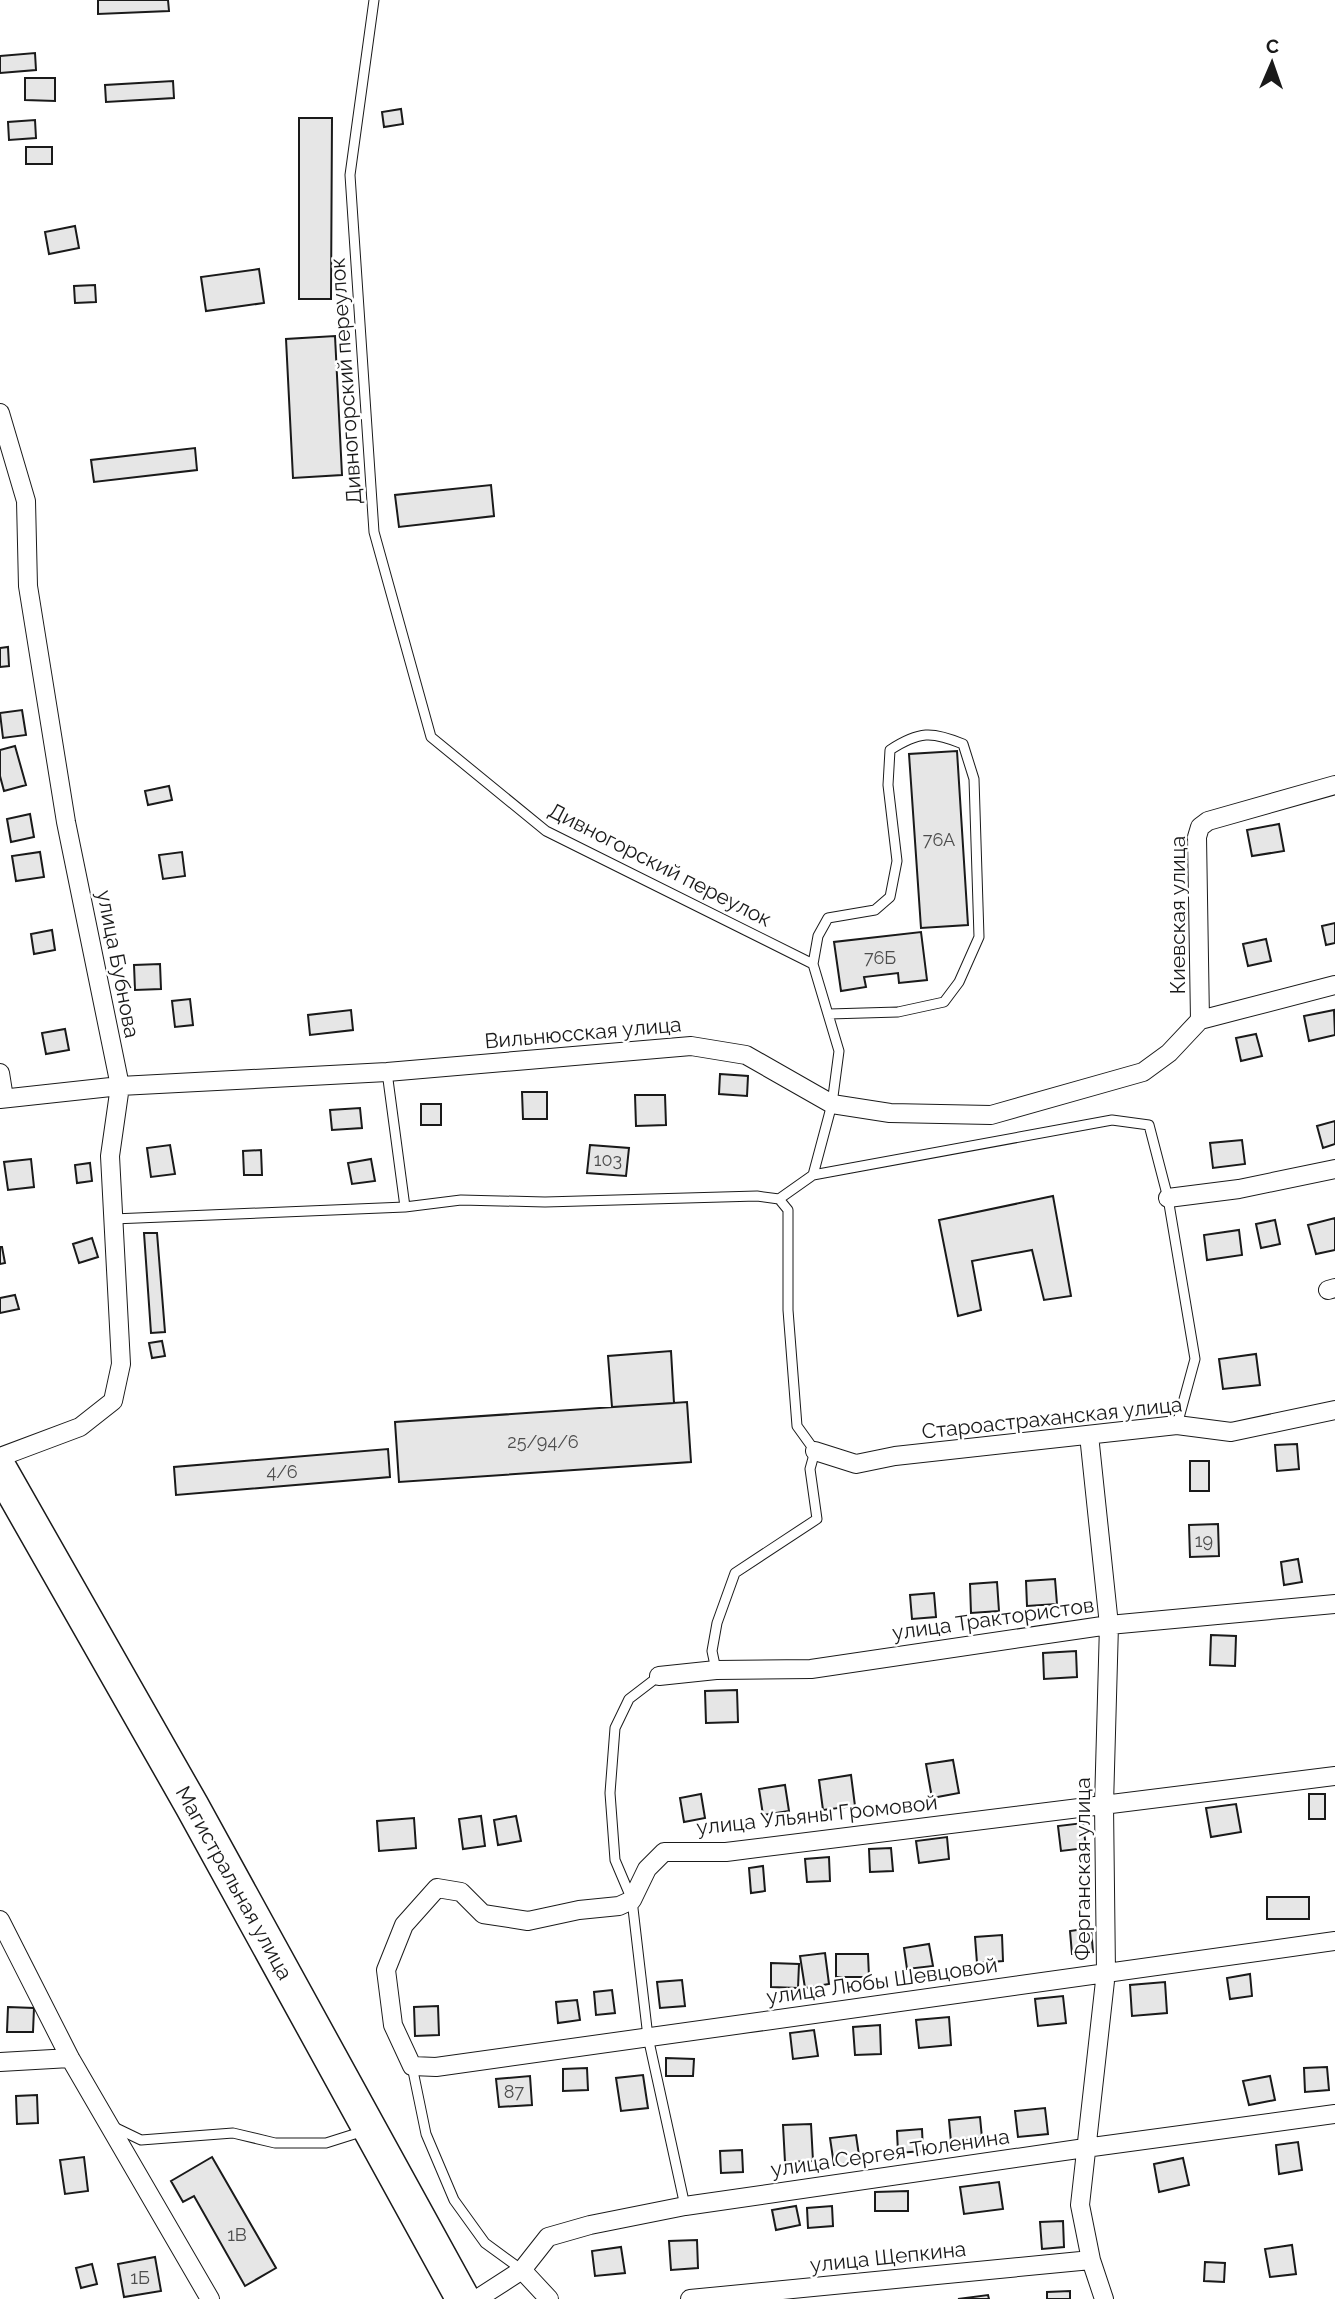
<svg xmlns="http://www.w3.org/2000/svg" width="1335" height="2299" font-family="Raleway,sans-serif">
<rect width="100%" height="100%" fill="#fff"/>
<path fill="#e6e6e6" stroke="#1a1a1a" stroke-width="2" d="M98,0H168L169,11L98,14Z
M35,53L36,70L0,73V56Z
M25,78H55V101L25,100Z
M173,81L174,98L106,102L105,85Z
M401,109L403,124L384,127L382,112Z
M299,118H332L331,299H299Z
M35,120L36,138L9,140L8,122Z
M26,147H52V164H26Z
M75,226L79,248L49,254L45,232Z
M259,269L264,303L206,311L201,277Z
M95,285L96,302L75,303L74,286Z
M335,336L342,475L293,478L286,339Z
M195,448L197,470L94,482L91,460Z
M491,485L494,516L399,527L395,495Z
M8,647L9,666L0,667V648Z
M22,710L26,735L3,738L0,713Z
M15,746L26,785L4,791L0,776V750Z
M957,751L968,925L921,928L909,754Z
M169,786L172,800L148,805L145,791Z
M30,814L34,837L11,842L7,819Z
M1279,824L1284,851L1252,856L1247,830Z
M40,852L44,877L16,881L12,856Z
M182,852L185,876L163,879L159,855Z
M1335,923V943L1326,945L1322,926Z
M52,930L55,950L34,954L31,934Z
M921,932L927,980L899,983L898,973L864,977L866,987L841,991L834,942Z
M1266,939L1271,961L1248,966L1243,944Z
M160,964L161,989L135,990L134,965Z
M190,999L193,1025L175,1027L172,1001Z
M351,1010L353,1030L310,1035L308,1015Z
M1334,1010L1335,1035L1309,1041L1304,1016Z
M65,1029L69,1050L46,1054L42,1033Z
M1256,1034L1262,1056L1241,1061L1236,1038Z
M720,1074L748,1076L747,1096L719,1094Z
M522,1092H547V1119H523Z
M635,1095H665L666,1125L636,1126Z
M421,1104H441V1125H421Z
M360,1108L362,1128L332,1130L330,1110Z
M1335,1121V1144L1323,1148L1317,1126Z
M1242,1140L1245,1164L1213,1168L1210,1143Z
M170,1145L175,1174L151,1177L147,1148Z
M590,1145L629,1148L626,1176L587,1173Z
M261,1150L262,1175H244L243,1151Z
M31,1159L34,1187L8,1190L4,1162Z
M371,1159L375,1181L352,1184L348,1163Z
M90,1163L92,1181L77,1183L75,1165Z
M1053,1196L1071,1296L1044,1300L1032,1250L972,1261L981,1310L958,1316L939,1220Z
M1335,1218V1250L1316,1254L1308,1225Z
M1275,1220L1280,1244L1261,1248L1256,1224Z
M1239,1230L1242,1255L1207,1260L1204,1235Z
M144,1233H157L165,1332L151,1333Z
M92,1238L98,1257L79,1263L73,1244Z
M0,1247H2L5,1263L0,1264Z
M15,1295L19,1309L0,1313V1298Z
M162,1341L165,1356L152,1358L149,1343Z
M671,1351L674,1403L612,1407L608,1356Z
M1256,1354L1260,1385L1223,1389L1219,1359Z
M687,1402L691,1462L399,1482L395,1422Z
M1297,1444L1299,1469L1277,1471L1275,1445Z
M388,1449L390,1477L176,1495L174,1467Z
M1190,1461H1209V1491H1190Z
M1218,1524L1219,1556L1190,1557L1189,1525Z
M1298,1559L1302,1582L1284,1585L1281,1562Z
M1055,1579L1057,1604L1027,1606L1026,1581Z
M997,1582L999,1611L971,1613L970,1584Z
M934,1593L936,1617L912,1619L910,1595Z
M1211,1635L1236,1636L1235,1666L1210,1665Z
M1076,1651L1077,1677L1044,1679L1043,1653Z
M737,1690L738,1722L706,1723L705,1691Z
M953,1760L959,1793L932,1798L926,1764Z
M851,1775L855,1806L823,1810L819,1780Z
M785,1785L789,1811L763,1815L759,1789Z
M701,1794L705,1818L684,1822L680,1798Z
M1309,1794H1325V1819H1309Z
M1236,1804L1241,1832L1211,1837L1206,1808Z
M481,1816L485,1846L463,1849L459,1819Z
M516,1816L521,1841L498,1845L494,1820Z
M414,1818L416,1848L379,1851L377,1821Z
M1083,1823L1086,1848L1061,1851L1058,1826Z
M947,1837L949,1859L919,1863L916,1841Z
M891,1848L893,1871L870,1872L869,1849Z
M829,1857L830,1881L807,1882L805,1859Z
M763,1866L765,1891L751,1893L749,1868Z
M1267,1897H1309V1919H1267Z
M1091,1928L1093,1952L1072,1954L1070,1931Z
M1002,1935L1003,1961L977,1963L975,1937Z
M929,1944L933,1966L907,1969L904,1948Z
M825,1953L829,1984L805,1988L800,1956Z
M836,1954H868L869,1977H836Z
M771,1963L799,1964L798,1988L771,1987Z
M1250,1974L1252,1996L1230,1999L1227,1978Z
M682,1980L685,2006L660,2008L657,1982Z
M1165,1982L1167,2013L1132,2016L1130,1985Z
M612,1990L615,2013L596,2015L594,1992Z
M1063,1996L1066,2023L1038,2026L1035,1999Z
M577,2000L580,2020L558,2023L556,2002Z
M438,2006L439,2035L415,2036L414,2007Z
M8,2007L34,2008L33,2032H7Z
M949,2017L951,2045L919,2048L916,2020Z
M880,2025L881,2054L855,2055L853,2027Z
M814,2030L818,2056L793,2059L790,2033Z
M666,2058L694,2059L693,2076H666Z
M1327,2067L1329,2090L1305,2092L1304,2068Z
M587,2068L588,2090L563,2091V2069Z
M643,2075L648,2108L621,2111L616,2078Z
M530,2076L532,2105L499,2107L496,2079Z
M1270,2076L1275,2100L1249,2105L1243,2081Z
M37,2095L38,2123L17,2124L16,2096Z
M1045,2108L1048,2134L1018,2137L1015,2111Z
M980,2117L982,2138L951,2142L949,2120Z
M811,2124L813,2161L785,2162L783,2125Z
M922,2129L923,2151L898,2153L897,2131Z
M856,2135L860,2162L834,2165L830,2138Z
M1298,2142L1302,2170L1279,2174L1276,2145Z
M742,2150L743,2172L721,2173L720,2151Z
M84,2157L88,2191L65,2194L60,2160Z
M212,2157L276,2268L245,2286L194,2196L183,2202L171,2181Z
M1183,2158L1189,2185L1159,2192L1154,2164Z
M999,2182L1003,2209L964,2214L960,2187Z
M908,2191V2211H875V2192Z
M796,2206L800,2225L776,2230L772,2210Z
M832,2206L833,2226L808,2228L807,2208Z
M1063,2221L1064,2247L1042,2249L1040,2222Z
M697,2240L698,2268L671,2270L669,2241Z
M1292,2245L1296,2274L1270,2277L1265,2249Z
M621,2247L625,2273L595,2276L592,2251Z
M155,2257L161,2291L124,2297L118,2264Z
M1205,2262L1225,2263L1224,2282L1204,2281Z
M92,2264L97,2284L81,2288L76,2268Z
M1070,2291V2299H1047V2292Z
M988,2295L989,2299H958Z"/>
<g fill="none" stroke-linecap="round" stroke-linejoin="round">
<defs>
<path id="lane" d="M374,0L350,175L374,532L431,737L546,831L813,964L839,1051L832,1104L813,1175L779,1199L788,1210V1310L797,1426L815,1451L810,1469L817,1519L735,1573L717,1623L712,1651L716,1670
M813,964L818,936L828,918L875,910L890,897L897,861L888,785L890,750C919,731 932,731 963,744L974,779L979,937L959,982L944,1002L898,1012L829,1014
M387,1072L405,1207
M813,1175L1112,1120L1149,1125L1168,1198L1195,1359L1177,1425
M113,1219L405,1207L461,1200L545,1202L757,1196L779,1199
M659,1676L629,1699L615,1728L610,1793L615,1860L632,1900L648,2037L685,2206
M412,2066L426,2134L454,2200L485,2243L522,2270
M114,2127L141,2140L233,2133L275,2143H326L364,2131"/>
<path id="street" d="M0,413L26,501L28,586L66,822L120,1086L110,1156L121,1364L113,1401L80,1427L0,1457
M1200,1020L1197,837L1200,827L1208,821L1335,785
M0,1073L4,1098
M0,1099L120,1086L387,1072L691,1046L746,1055L832,1104L890,1113L991,1115L1143,1072L1169,1053L1200,1020L1335,985
M1168,1198L1239,1189L1335,1169
M1328,1290L1335,1288
M1089,1435L1109,1625L1104,1805L1106,1972L1080,2205L1091,2260L1104,2299
M815,1451L856,1464L895,1456L1177,1425L1231,1432L1335,1410
M659,1676L716,1670L811,1669L1109,1625L1335,1604
M1335,1776L726,1852H664L647,1869L632,1900L619,1906L579,1910L528,1921L483,1914L461,1892L437,1888L404,1925L386,1970L393,2025L412,2066L436,2067L1335,1941
M0,1920L70,2058L210,2299
M0,2062L70,2058
M522,2270L549,2299
M477,2299L522,2270L548,2237L590,2225L685,2206L1085,2148L1335,2114
M690,2299L1091,2260"/>
<path id="highway" d="M0,1469L192,1806L463,2299"/>
</defs>
<use href="#lane" stroke="#1a1a1a" stroke-width="11"/>
<use href="#street" stroke="#1a1a1a" stroke-width="20"/>
<use href="#highway" stroke="#1a1a1a" stroke-width="36"/>
<use href="#lane" stroke="#fff" stroke-width="9"/>
<use href="#street" stroke="#fff" stroke-width="18"/>
<use href="#highway" stroke="#fff" stroke-width="33"/>
</g>
<g text-anchor="middle" stroke-width="5" stroke-linejoin="round" paint-order="stroke">
<g font-size="18" fill="#4d4d4d">
<text x="939" y="846">76А</text>
<text x="880" y="964">76Б</text>
<text x="608" y="1166">103</text>
<text x="543" y="1448">25/94/6</text>
<text x="282" y="1478">4/6</text>
<text x="1204" y="1547">19</text>
<text x="514" y="2098">87</text>
<text x="237" y="2241">1В</text>
<text x="140" y="2284">1Б</text>
</g>
<g font-size="21" fill="#1a1a1a" stroke="#fff">
<text transform="translate(346 381) rotate(-94)" y="7">Дивногорский переулок</text>
<text transform="translate(660 865) rotate(27)" y="7">Дивногорский переулок</text>
<text transform="translate(1178 915) rotate(-90)" y="7">Киевская улица</text>
<text transform="translate(118 964) rotate(79)" y="7">улица Бубнова</text>
<text transform="translate(583 1033) rotate(-5)" y="7">Вильнюсская улица</text>
<text transform="translate(1052 1418) rotate(-6)" y="7">Староастраханская улица</text>
<text transform="translate(993 1619) rotate(-8)" y="7">улица Трактористов</text>
<text transform="translate(817 1815) rotate(-6)" y="7">улица Ульяны Громовой</text>
<text transform="translate(1083 1869) rotate(-90)" y="7">Ферганская улица</text>
<text transform="translate(234 1883) rotate(61)" y="7">Магистральная улица</text>
<text transform="translate(882 1981) rotate(-8)" y="7">улица Любы Шевцовой</text>
<text transform="translate(890 2153) rotate(-8)" y="7">улица Сергея Тюленина</text>
<text transform="translate(888 2257) rotate(-6)" y="7">улица Щепкина</text>
</g>
</g>
<g transform="translate(1272 63) rotate(2)" stroke="#ffffff" stroke-width="5" paint-order="stroke">
<path d="M0-5L12 26L0 18L-12 26Z" fill="#1a1a1a"/>
<text y="-10" font-size="19" font-weight="bold" text-anchor="middle" fill="#1a1a1a">С</text>
</g>
</svg>
